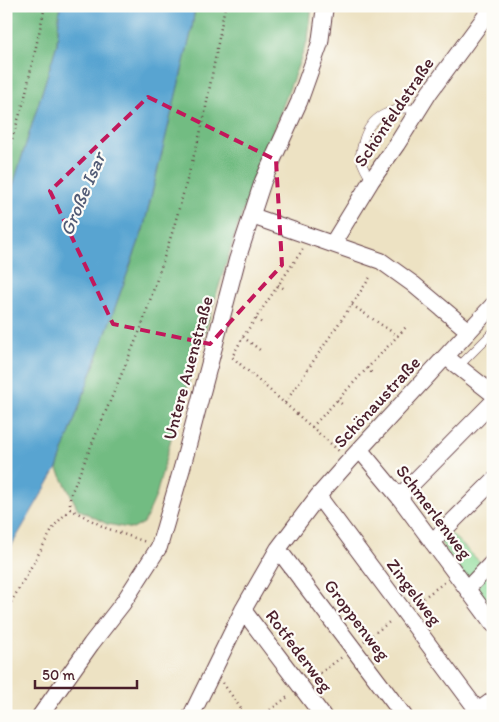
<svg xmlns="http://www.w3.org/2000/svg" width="499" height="722" font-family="Itim,sans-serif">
<rect width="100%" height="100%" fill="#fdfcf7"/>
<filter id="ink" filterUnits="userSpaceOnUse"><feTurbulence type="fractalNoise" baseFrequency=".02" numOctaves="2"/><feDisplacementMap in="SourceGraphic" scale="10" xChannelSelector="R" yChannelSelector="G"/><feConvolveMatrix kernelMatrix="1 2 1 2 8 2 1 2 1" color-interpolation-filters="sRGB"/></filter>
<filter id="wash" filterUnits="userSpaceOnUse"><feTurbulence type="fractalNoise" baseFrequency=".0096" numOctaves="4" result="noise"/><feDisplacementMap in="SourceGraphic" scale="20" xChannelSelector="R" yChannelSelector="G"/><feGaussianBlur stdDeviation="1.12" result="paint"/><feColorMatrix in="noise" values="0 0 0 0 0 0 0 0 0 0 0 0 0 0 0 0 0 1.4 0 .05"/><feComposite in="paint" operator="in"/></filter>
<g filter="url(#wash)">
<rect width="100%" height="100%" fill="#ede2c3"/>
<path fill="#8edc9a" stroke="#6c7e62" d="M448,531L483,565L473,576L465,577L440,542Z
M487,572L493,577V615L475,594L476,582Z"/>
<path fill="#72bc82" stroke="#5e6e56" d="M6,6H60L57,44L6,208Z
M195,6H312L308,39L238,225L203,338L174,427L156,496L144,523L133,529L107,524L78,509L57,468L143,230L192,29Z"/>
<path fill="#59a4d1" stroke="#52627e" d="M60,6H195L192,29L143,230L57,468L6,555V208L57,44Z"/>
</g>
<g filter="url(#ink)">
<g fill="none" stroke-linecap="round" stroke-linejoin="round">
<defs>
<path id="service" d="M371,181C367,173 361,165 360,156C360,151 362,146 363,141C370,115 393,106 418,109
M458,367L493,332"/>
<path id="minor" d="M252,216L381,261L413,284L469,331
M333,243L371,181L397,144L429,93L493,6
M446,357L493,394
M360,450L399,497L493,624
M318,496L478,711
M399,497L493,402
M432,542L493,481
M278,549L404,716
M467,589L493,562
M243,610L323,716
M40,716L91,644L123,603L159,547L182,468L237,260L263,181L299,102L320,43L325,6
M191,716L243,610L278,549L318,496L350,460L493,305
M471,716L493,700"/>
</defs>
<use href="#service" stroke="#623c42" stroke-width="9"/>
<use href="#minor" stroke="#623c42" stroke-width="18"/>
<path stroke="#623c42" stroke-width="2.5" stroke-dasharray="1 4" stroke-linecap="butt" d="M6,158L24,101L45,6
M303,249L243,337L232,357L339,451
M278,285L285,289
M352,305L398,336
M256,319L262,323
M243,337L260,350
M367,368L372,373
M337,400L343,405
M285,403L371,276
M312,427L406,327
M70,509V496L141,328L173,230L203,123L225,6
M70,509L106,528L146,542
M415,604L445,582
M6,611L55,525L70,509
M364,641L392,620
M312,679L342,657
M223,683L246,716
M262,716L289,696"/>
<use href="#service" stroke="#fff" stroke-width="8"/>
<use href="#minor" stroke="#fff" stroke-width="16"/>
</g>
</g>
<path fill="none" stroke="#c2185b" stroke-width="4" stroke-dasharray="10 6" stroke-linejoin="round" d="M148,97L276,160L282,265L210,344L113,324L50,191Z"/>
<g text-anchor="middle" stroke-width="4.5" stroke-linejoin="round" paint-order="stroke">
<g font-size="18" fill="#4a1f2b" stroke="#fdfcf7">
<text transform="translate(394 112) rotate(-56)" y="6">Schönfeldstraße</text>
<text transform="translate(188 368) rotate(-75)" y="6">Untere Auenstraße</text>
<text transform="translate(377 402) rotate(-47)" y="6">Schönaustraße</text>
<text transform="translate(434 512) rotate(53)" y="6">Schmerlenweg</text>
<text transform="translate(414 592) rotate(53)" y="6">Zingelweg</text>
<text transform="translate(357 620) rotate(53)" y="6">Groppenweg</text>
<text transform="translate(299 651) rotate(53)" y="6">Rotfederweg</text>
</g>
<g font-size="19" font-style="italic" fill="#515b76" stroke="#fdfcf7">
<text transform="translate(82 194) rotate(-67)" y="7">Große Isar</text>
</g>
</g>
<rect width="499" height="722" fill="none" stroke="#fdfcf7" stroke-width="25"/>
<path d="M35 680v8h102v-8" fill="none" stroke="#4a1f2b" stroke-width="2.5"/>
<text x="42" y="680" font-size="15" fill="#4a1f2b" stroke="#fdfcf7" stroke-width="4" paint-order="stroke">50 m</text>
</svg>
